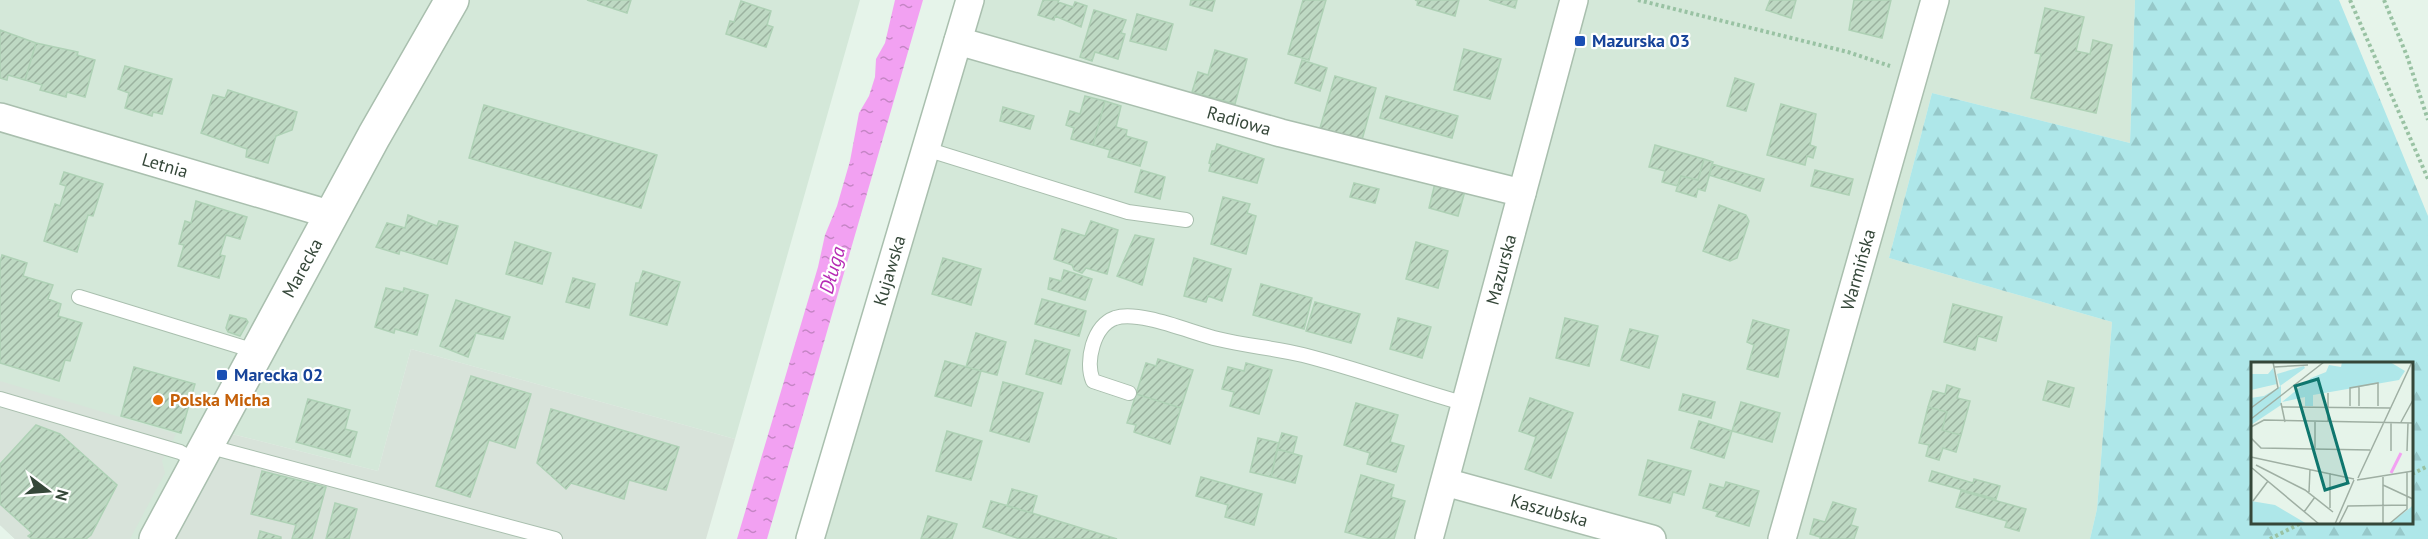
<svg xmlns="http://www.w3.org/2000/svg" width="2428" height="539" font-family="'PT Sans',sans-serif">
<defs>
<pattern id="forest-firs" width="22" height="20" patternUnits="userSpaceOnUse" patternTransform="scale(1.5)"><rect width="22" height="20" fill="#aee7e9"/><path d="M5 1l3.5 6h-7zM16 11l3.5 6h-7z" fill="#96c8c9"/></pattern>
<pattern id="water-ripples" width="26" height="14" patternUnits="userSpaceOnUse" patternTransform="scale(1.5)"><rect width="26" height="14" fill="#f2a1f2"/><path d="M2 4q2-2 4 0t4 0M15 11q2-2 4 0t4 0" fill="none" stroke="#c585c5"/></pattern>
<pattern id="building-hatch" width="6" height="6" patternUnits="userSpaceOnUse" patternTransform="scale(1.5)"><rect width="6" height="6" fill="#bed9c3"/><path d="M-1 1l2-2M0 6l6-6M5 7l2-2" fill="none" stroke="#9bb29f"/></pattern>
</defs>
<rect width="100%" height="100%" fill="#e6f4ea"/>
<path fill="#d4e8d9" d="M0,0H860L735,439L411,349L378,471L216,430L156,539H15L0,525Z
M984,0H2135L2130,143L1932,93L1889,258L2112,322L2097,509L2090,539H811Z"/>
<path fill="#d8e3da" d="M411,349L735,439L706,539H157L216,430L378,471Z
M0,381L176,434L162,461L165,473L130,539H15L0,525Z"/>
<path fill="url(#forest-firs)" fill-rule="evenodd" d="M2135,0H2339L2428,216V539H2090L2097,509L2112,322L1889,258L1932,93L2130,143ZM2252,364H2412V522H2252Z"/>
<path fill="url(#water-ripples)" d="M895,0H923L767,539H737L818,267L825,235L837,206L850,161L859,113L869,96L875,77L876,59L885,43Z"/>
<path fill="url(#building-hatch)" stroke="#aed1b5" stroke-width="1.5" d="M587,0H631L627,13Z
M1043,0H1059L1058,2L1073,7L1075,2L1087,6L1081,27L1055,16L1054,20L1038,15Z
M1191,0H1215L1212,11L1190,5Z
M1303,0H1326L1309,60L1288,54Z
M1415,0H1459L1455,16L1417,5L1418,1Z
M1489,0H1517L1515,8Z
M1770,0H1796L1791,18L1766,10Z
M1854,0H1891L1882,38L1849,30Z
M741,1L771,11L767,25L773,27L766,47L726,34L730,21L734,22Z
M2045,8L2084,17L2076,51L2090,54L2093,40L2112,45L2096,113L2031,98L2041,54L2035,53Z
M1094,10L1126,20L1121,33L1125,34L1118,59L1095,52L1092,61L1080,57Z
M1137,14L1173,24L1166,50L1130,41Z
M0,30L36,43L25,80L8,75L7,80L0,78Z
M36,43L78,52L77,55L95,60L85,97L67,92L66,97L40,90L42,85L25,80Z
M1464,49L1501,59L1490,99L1454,90Z
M1215,50L1247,59L1235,104L1192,92L1198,72L1208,75Z
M1302,60L1327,68L1320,91L1295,83Z
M125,66L172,79L162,114L153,112L152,116L125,108L129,93L118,89Z
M1335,76L1376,88L1362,140L1320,128Z
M1735,78L1754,84L1746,111L1727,106Z
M228,90L297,112L292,130L276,136L268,163L246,157L247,149L201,133L213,95L225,98Z
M1085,96L1105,101L1093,145L1071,139L1074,128L1066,125L1070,111L1080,114Z
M1386,96L1458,116L1452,138L1380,118Z
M1105,101L1121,106L1116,127L1127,130L1126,136L1147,142L1140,166L1108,157L1110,150L1093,145Z
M1781,104L1816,114L1810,145L1816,147L1813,158L1807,156L1805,165L1767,155Z
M484,105L657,155L641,208L469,158Z
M1003,107L1034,116L1030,129L1000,121Z
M1217,144L1264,159L1257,183L1209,171L1211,164L1209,163L1212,151H1215Z
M1655,145L1704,159L1698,180L1681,176L1678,186L1662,182L1665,171L1649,167Z
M1704,159L1713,162L1705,191L1698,189L1696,197L1676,191L1681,176L1698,180Z
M1712,164L1764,179L1760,191L1709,175Z
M1141,170L1165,177L1160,199L1135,192Z
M1815,170L1853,179L1849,195L1811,186Z
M64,172L103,184L93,216L88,215L77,252L44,241L55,204L60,206L66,186L60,184Z
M1354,183L1379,189L1375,203L1350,197Z
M1435,183L1465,191L1458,216L1429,208Z
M1223,197L1250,204L1247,213L1256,216L1246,254L1211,244Z
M196,201L247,217L240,239L226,235L220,255L225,256L219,278L178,266L184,245L179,244L185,221L191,223Z
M1719,205L1746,215L1749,221L1737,258L1730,261L1703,251Z
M408,215L437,226L439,221L458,226L447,264L400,250L399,254L376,247L387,223L405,228Z
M1091,221L1118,230L1107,274L1086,268L1082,273L1074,270L1072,265L1054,259L1062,229L1085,236Z
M1135,235L1154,239L1142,285L1117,276Z
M515,242L551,253L542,284L506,274Z
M1416,242L1448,251L1438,288L1406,279Z
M2,255L27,263L23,276L53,285L48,299L61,304L58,316L82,323L70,361L65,360L59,381L0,363V263Z
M943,258L981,269L971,305L932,294Z
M1194,258L1231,269L1222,301L1208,296L1206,302L1184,296Z
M1064,270L1092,279L1085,300L1048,289L1050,278L1061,281Z
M643,271L680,282L667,325L630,315L636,283H639Z
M573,278L595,284L589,308L566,302Z
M1261,284L1312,298L1304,329L1253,315Z
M386,288L403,292L404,288L428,295L417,335L395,329L394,333L375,327Z
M1042,299L1086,311L1079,336L1035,324Z
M456,300L510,317L503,339L476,333L468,357L440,346Z
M1315,302L1360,314L1351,343L1306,331Z
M1953,304L2002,317L1996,341L1978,336L1975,350L1944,342Z
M230,315L246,319L248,322L240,336L228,332L226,328Z
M1398,318L1431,327L1422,358L1390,349Z
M1565,318L1598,326L1589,366L1556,358Z
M1753,320L1789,330L1778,377L1747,369L1754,345L1747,342Z
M1630,329L1658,336L1649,368L1621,360Z
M976,333L1006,342L997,375L966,367Z
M1035,340L1070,350L1061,384L1026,374Z
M1158,359L1193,370L1181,408L1136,394L1146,363L1156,366Z
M945,361L981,371L971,406L935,396Z
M1246,363L1272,370L1259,414L1230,406L1234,392L1222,389L1228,367L1244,371Z
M134,367L195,384L181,433L121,416Z
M471,376L531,394L515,448L489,440L470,497L436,486Z
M2048,381L2074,388L2069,407L2043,400Z
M1003,382L1043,393L1029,442L990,431Z
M1947,385L1960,389L1957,398L1970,401L1961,435L1942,430L1947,412L1928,407L1933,391L1945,394Z
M1136,394L1181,408L1170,444L1134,432L1136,425L1127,423Z
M1683,394L1715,402L1711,418L1679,410Z
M1530,398L1573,413L1551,478L1525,469L1536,437L1519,431Z
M308,399L350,410L345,429L357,432L350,457L296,442Z
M1741,402L1780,413L1772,442L1732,431Z
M1356,403L1398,415L1390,442L1404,446L1396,472L1367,464L1370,453L1344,445Z
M1928,407L1947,412L1942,430L1961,435L1956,452L1943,448L1939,460L1926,456L1929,445L1919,443Z
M551,409L679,447L666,490L629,480L624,499L571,483L566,489L537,463Z
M1699,421L1732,431L1724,458L1691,448Z
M36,425L60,434L117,485L91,535L86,539H32L28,536L32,533L0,504V464Z
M947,431L982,441L971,480L936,471Z
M1282,433L1297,437L1293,453L1277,449Z
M1258,438L1279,443L1271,477L1250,472Z
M1277,449L1302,456L1295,483L1271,477Z
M1648,460L1691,471L1684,495L1673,492L1670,503L1639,495Z
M262,471L326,487L312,539H292L296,525L251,514Z
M1932,471L1973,483L1974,479L2000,486L1996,499L1929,481Z
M1361,475L1394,485L1391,497L1405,501L1394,539H1371L1345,532Z
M1201,477L1262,494L1254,525L1225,517L1228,505L1196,496Z
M1726,482L1759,491L1749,526L1716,516L1718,512L1703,508L1710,484L1724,488Z
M1012,489L1037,496L1032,513L1007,506Z
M1961,491L2026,509L2019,531L2005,527L2007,521L1956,507Z
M991,501L1032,513L1117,539H1020L983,527Z
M1833,502L1856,509L1851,525L1858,527L1854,539H1820V537L1810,534L1814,519L1825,522Z
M335,503L357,509L349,539H326Z
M928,516L957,524L952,539H921Z
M260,531L281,537V539H258Z"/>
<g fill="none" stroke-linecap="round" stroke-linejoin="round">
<defs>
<path id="service" d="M926,149L1128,212L1186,220
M79,297L258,352
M1129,393L1093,381C1085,362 1093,326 1115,318C1140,310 1192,333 1218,339C1246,346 1275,348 1303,355C1358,369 1412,389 1466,404
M0,399L180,452L198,462
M207,446L555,539"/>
<g id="minor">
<path id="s1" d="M958,41L1281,133L1522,193"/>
<path id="s2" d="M0,117L332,215"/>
<path id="s3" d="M1445,482L1652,539"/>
<path id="s4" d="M810,539L970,0"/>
<path id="s5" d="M1429,539L1574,0"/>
<path id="s6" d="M1782,539L1935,0"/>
</g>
<g id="tertiary">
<path id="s7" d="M156,539L374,136L452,0"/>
</g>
</defs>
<use href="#service" stroke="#a9bfae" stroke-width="16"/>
<use href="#minor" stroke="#a9bfae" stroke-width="30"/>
<use href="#tertiary" stroke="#a9bfae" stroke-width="36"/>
<path stroke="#99c2a3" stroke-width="4" stroke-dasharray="3 3" stroke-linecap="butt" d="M1638,0L1848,52L1890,66
M2350,0L2428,179
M2384,0L2407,56L2428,120
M2412,474L2428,466
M2270,539L2303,522"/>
<use href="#service" stroke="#fff" stroke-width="14"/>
<use href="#minor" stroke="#fff" stroke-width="27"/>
<use href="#tertiary" stroke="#fff" stroke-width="33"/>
</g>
<g fill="#1a4fb4" stroke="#fff" stroke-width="2">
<rect x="1574" y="35" width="12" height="12" rx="3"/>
<rect x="216" y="369" width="12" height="12" rx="3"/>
</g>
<circle fill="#e8710a" stroke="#fff" stroke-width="2" cx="158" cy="400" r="6"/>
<g text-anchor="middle" stroke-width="4.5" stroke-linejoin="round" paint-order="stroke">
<g font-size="18" font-weight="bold" fill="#164399" stroke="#fff" text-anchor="start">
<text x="1592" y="47">Mazurska 03</text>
<text x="234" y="381">Marecka 02</text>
</g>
<g font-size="18" fill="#354739" stroke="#fff">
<text dy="6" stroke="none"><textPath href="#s1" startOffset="292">Radiowa</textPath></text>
<text dy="6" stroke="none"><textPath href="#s2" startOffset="172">Letnia</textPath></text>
<text dy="6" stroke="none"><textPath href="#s7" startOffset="308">Marecka</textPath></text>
<text dy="6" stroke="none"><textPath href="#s4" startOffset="280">Kujawska</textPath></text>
<text dy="6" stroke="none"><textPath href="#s5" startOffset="279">Mazurska</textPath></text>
<text dy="6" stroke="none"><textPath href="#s6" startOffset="280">Warmińska</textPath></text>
<text dy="6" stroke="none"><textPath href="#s3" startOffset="108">Kaszubska</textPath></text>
</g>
<g font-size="18" font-weight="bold" fill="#c56008" stroke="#fff" text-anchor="start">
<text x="170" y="406">Polska Micha</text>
</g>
<g font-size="20" font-style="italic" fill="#b62bb5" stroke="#fff">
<text transform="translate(832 270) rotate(-74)" y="7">Długa</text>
</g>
</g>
<g transform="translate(2251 362)">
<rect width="162" height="162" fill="#e6f4ea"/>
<path d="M30,24V43L0,63V36L13,34Z" fill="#aee7e9"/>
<path d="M91,0H139L154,9L148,18L62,33V44H54V35L31,40L60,16L75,10L78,3L90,5ZM53,4L54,6L29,24L26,12ZM22,6L26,22L0,28V12H17ZM0,139L24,143L56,162H0ZM161,144L162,162H138L159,146Z" fill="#aee7e9"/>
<path fill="none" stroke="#f2a1f2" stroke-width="3" d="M140,111L150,91"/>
<path fill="none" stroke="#9fafa3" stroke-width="1.5" d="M23,5L57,3M108,25V44M77,31V60M30,41L34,60M99,44V26L127,21V44M31,45L139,46M0,46L27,26L22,0M0,57L73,0M64,60V86M150,60L162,38M140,61V89M0,65L13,58L162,61M0,76L10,86L119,88M156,89L157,61M0,95L103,117M5,103L54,128L82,150M1,106L68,162M132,115V162M107,116L161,0M106,118L162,109M132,123L162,137M58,130L59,107M2,139L17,119M79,146V111M53,150L64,135M84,162L103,118M88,162L97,144L156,143M138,162L156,147V110"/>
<path fill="#0f766e" fill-opacity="0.15" stroke="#0f766e" stroke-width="3" d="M67,17L97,121L74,128L44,24Z"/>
<rect width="162" height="162" fill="none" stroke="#354739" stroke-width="3"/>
</g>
<g transform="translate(48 491) rotate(106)" stroke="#ffffff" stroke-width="4.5" paint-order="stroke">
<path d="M0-4.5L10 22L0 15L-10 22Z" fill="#354739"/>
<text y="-9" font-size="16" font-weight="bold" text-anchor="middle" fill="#354739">N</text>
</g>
</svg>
